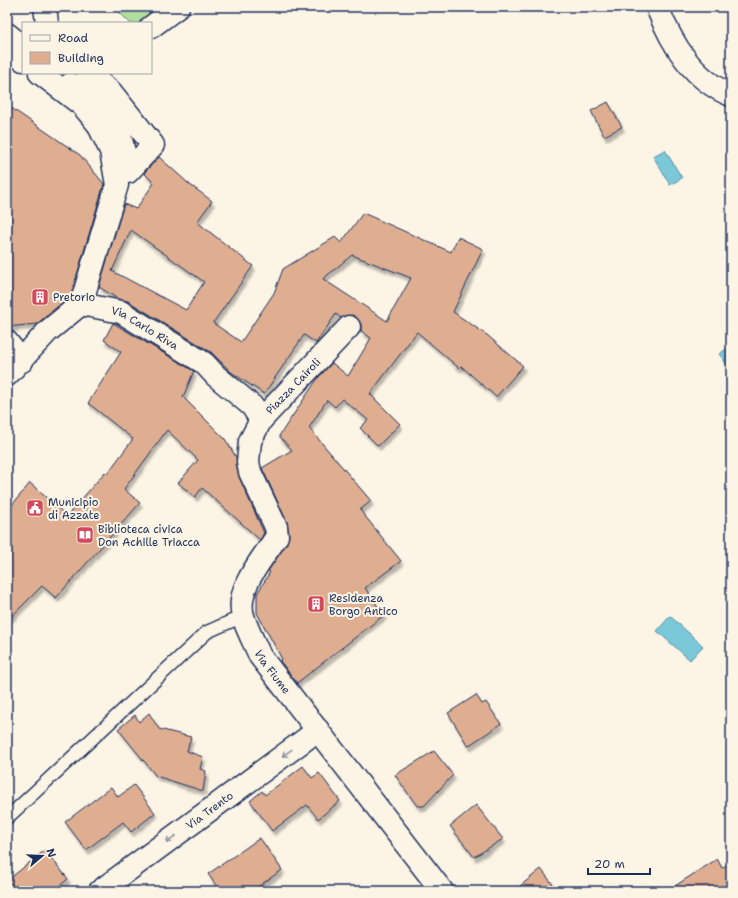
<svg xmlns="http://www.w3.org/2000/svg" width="738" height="898" font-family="'Shantell Sans',sans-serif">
<defs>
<filter id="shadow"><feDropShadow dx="2.5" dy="4.5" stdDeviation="1" flood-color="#0004"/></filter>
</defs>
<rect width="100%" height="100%" fill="#fcf5e5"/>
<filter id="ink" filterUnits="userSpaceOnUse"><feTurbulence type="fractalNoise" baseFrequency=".025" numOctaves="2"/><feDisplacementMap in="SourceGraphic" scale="8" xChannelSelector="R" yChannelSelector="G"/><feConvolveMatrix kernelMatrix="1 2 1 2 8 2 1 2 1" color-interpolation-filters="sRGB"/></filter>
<g filter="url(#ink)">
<path fill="#b1de9d" stroke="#66867e" d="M114,7H160L138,23H130Z"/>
<path fill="#7ac8d8" stroke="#548ba7" d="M665,150L682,178L670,185L653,156Z
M731,346V370L719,354Z
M670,616L703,646L690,660L657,631Z"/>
<path fill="#dfae91" stroke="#1b2f5e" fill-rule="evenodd" filter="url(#shadow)" d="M608,102L622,127L604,136L591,111Z
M7,105L80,155L104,184L71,295L37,324L7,327Z
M159,157L189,184L212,201L197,222L253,266L213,323L241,342L274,293L283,269L335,237L341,243L363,213L451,252L458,237L483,249L453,312L487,335L523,366L496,397L461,366L459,368L417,332L370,394L400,424L378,446L360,428L368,420L342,399L335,407L327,400L309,428L371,501L360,510L401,561L365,588L384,615L297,683L280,661L282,659L257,613V594L270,572L268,571L287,543L289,535L287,522L262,468L292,450L279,436L318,378L332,363L348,376L371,338L361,331V324L357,318L352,315L341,318L336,314L316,343L304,335L264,394L231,372L211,352L128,301L118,299L99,287L124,204L136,209L154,183L144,173ZM131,230L204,282L186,310L112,271ZM352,255L411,278L387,321L323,279Z
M113,323L194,371L183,397L225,439L236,457L239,477L264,533L260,540L202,488L195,497L178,483L198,460L167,430L124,489L140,503L56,598L42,586L7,621V511L30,483L67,516L105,472L107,474L133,439L88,403L121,352L104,340Z
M476,695L482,704L486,702L501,724L468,746L448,713Z
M149,713L159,729L191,737L187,751L203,757L200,769L206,771L203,791L156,776L118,729L135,715L139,722Z
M434,751L453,775L424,806H417L395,775Z
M303,766L312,778L319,773L340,801L318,819L307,805L272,831L250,801L262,791L265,795Z
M134,785L155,813L131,832L123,822L86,850L65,822L111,787L118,797Z
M476,805L503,839L474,857L450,826Z
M260,838L282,870L252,891H220L208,874Z
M45,850L68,879L53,891H16L8,880Z
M717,859L722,868L731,862V891H667Z
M541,869L558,891H514Z"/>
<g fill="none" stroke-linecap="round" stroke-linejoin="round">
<defs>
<path id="lane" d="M7,818L207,632L243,616"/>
<g id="street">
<path d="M45,7L47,23"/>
<path d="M657,7C672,44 693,80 731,95"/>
<path d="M151,27L178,7"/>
<path d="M7,34L23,47"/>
<path d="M71,84C89,98 112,113 120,136C124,148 125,161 128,172L153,145L111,92L88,73"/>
<path id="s1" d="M81,304L121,312L204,363L216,376L252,406L261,420"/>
<path id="s2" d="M349,327L261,420L250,441L248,462L250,472L276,527L277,536C263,559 235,588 243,616C247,630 255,644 260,656L442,891"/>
<path d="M7,342L22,361"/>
<path id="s3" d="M100,891L318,730"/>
</g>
<path id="secondary" d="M7,48L23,60
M7,375L48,331L81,304L117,185L111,151L98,124L82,105L40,73"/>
</defs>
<use href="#lane" stroke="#1b2f5e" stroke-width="15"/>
<use href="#street" stroke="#1b2f5e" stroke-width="25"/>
<use href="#secondary" stroke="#1b2f5e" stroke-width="25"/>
<use href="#lane" stroke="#fcf5e5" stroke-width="12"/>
<use href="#street" stroke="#fcf5e5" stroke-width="22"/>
<use href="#secondary" stroke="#fcf5e5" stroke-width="22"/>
</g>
<defs><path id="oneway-shaft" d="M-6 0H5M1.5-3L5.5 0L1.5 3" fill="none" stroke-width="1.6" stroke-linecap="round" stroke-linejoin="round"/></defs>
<g stroke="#8c92a2">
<use href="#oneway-shaft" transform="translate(287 753) rotate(144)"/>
<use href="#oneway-shaft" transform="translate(171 839) rotate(144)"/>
</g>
</g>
<defs>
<symbol id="building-square" viewBox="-11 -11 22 22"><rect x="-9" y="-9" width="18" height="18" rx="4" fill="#d1495b" stroke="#fcf5e5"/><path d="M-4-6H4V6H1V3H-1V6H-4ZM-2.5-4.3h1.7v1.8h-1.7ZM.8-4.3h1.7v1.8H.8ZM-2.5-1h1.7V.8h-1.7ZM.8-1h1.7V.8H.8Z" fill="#fff"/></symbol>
<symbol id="civic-square" viewBox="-11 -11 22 22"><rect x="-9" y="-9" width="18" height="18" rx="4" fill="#d1495b" stroke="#fcf5e5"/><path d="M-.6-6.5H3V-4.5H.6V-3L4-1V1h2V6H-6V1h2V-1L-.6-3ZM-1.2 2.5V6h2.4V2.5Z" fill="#fff"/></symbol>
<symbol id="library-square" viewBox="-11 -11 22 22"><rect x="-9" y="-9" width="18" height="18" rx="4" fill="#d1495b" stroke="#fcf5e5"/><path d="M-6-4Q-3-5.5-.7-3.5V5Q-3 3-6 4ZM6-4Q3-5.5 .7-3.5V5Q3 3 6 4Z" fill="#fff"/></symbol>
</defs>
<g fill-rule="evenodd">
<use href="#building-square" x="30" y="287" width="20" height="20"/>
<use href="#civic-square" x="25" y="498" width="20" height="20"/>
<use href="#library-square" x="75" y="525" width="20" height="20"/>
<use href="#building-square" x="306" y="594" width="20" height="20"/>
</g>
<g text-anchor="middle" stroke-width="4" stroke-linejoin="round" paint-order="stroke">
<g font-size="11" fill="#1b2f5e" stroke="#fcf5e5" text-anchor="start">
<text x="53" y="301">Pretorio</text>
<text x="48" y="506">Municipio<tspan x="48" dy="13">di Azzate</tspan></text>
<text x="98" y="533">Biblioteca civica<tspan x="98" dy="13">Don Achille Triacca</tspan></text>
<text x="329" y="602">Residenza<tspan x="329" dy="13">Borgo Antico</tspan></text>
</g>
<g font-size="11" fill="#1b2f5e" stroke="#fcf5e5">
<text dy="4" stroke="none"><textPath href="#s1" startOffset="69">Via Carlo Riva</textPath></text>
<text transform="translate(293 386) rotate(-46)" y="4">Piazza Cairoli</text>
<text dy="4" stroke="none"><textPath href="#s2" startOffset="406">Via Fiume</textPath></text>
<text dy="4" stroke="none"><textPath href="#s3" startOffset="136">Via Trento</textPath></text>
</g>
</g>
<rect width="738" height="898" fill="none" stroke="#fcf5e5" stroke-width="24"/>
<rect x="12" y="12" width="714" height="874" fill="none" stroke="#1b2f5e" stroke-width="1.5" filter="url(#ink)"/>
<rect x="22" y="22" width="130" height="52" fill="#fcf5e5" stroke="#a2a6af"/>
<rect x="30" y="35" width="20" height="6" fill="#fcf5e5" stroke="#a2a6af"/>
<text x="58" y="42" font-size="12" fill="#1b2f5e">Road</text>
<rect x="30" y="52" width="20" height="12" fill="#dfae91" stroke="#a2a6af"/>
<text x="58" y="62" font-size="12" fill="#1b2f5e">Building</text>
<g transform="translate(42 856) rotate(71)" stroke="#fcf5e5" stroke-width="3" paint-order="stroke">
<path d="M0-3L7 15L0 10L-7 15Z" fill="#1b2f5e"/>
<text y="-6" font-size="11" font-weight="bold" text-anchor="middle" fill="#1b2f5e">N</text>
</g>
<path d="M588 868v6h62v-6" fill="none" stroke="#1b2f5e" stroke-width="2"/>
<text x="594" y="868" font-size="12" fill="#1b2f5e" stroke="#fcf5e5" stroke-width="3" paint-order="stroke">20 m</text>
</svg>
